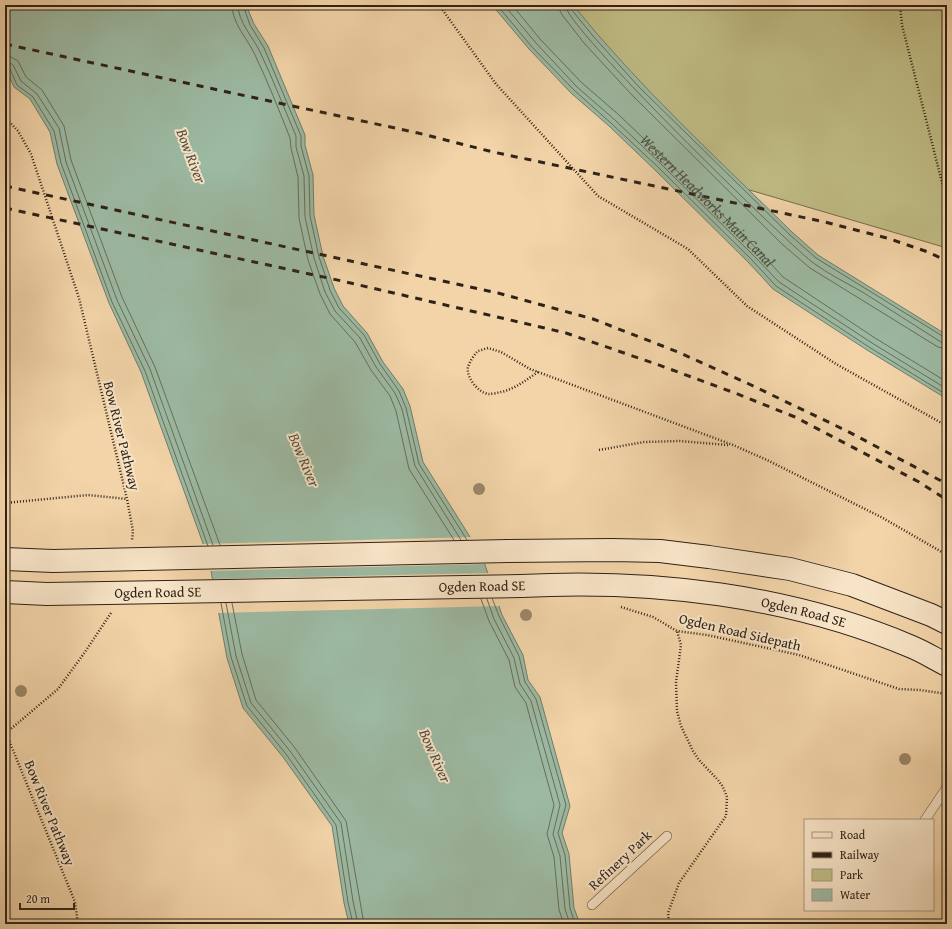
<svg xmlns="http://www.w3.org/2000/svg" width="952" height="929" font-family="'Gentium Book Plus',serif">
<rect width="100%" height="100%" fill="#f2d4a8"/>
<filter id="stains"><feTurbulence type="fractalNoise" baseFrequency=".005" numOctaves="4"/><feColorMatrix values="0 0 0 0 .2 0 0 0 0 .09 0 0 0 0 .02 0 0 0 .5 -.17"/></filter>
<radialGradient id="worn" r=".72"><stop offset=".6" stop-color="#630" stop-opacity="0"/><stop offset="1" stop-color="#630" stop-opacity=".3"/></radialGradient>
<path fill="#bfbb84" stroke="#766e4e" d="M550,5H947V248L712,179Z"/>
<path fill="#9cb9a2" stroke="#707d6b" d="M5,5H246L254,24L268,46L305,135V145L313,175L314,215L323,256L334,288L343,306L367,333L383,362L403,389L410,406L423,462L482,556L502,615L523,655L528,680L540,697L570,806L562,833L569,854L574,908L580,924H349L344,903L332,826L283,757L243,708L227,658L209,560L141,372L109,303L57,164L50,132L30,99L14,87L5,67Z
M492,5H573C639,87 717,158 792,232L818,255L947,335V399L867,350L773,289L749,263L656,171L609,126L571,93L529,49Z"/>
<path fill="#f2d4a8" d="M473,537L484,555L487,564L209,571L207,560L201,544Z
M490,573L502,606L217,613L210,579Z"/>
<g fill="none" stroke-linecap="round" stroke-linejoin="round">
<g stroke="#656e5d" stroke-width="1">
<path d="M232,5C232,24 248,39 255,55C268,82 279,110 290,138L291,148L298,177L299,218L308,260L320,294L330,314L355,342L371,370L390,396L396,411L409,469L454,540"/>
<path d="M238,5C238,22 253,37 260,52C273,79 284,108 296,136V147L304,176L305,217L314,258L325,292L335,311L360,338L376,367L395,393L402,409L415,466L461,540"/>
<path d="M243,5L250,25L264,48L301,136V146L309,176L310,216L319,257L330,290L339,308L364,335L380,364L399,391L406,408L419,464L467,540"/>
<path d="M497,5L532,47L574,90L612,124L659,168L752,260L776,286L869,347L947,395"/>
<path d="M504,5L536,43L577,87L615,120L662,165L755,257L779,282L872,343L947,389"/>
<path id="s1" d="M512,5L540,39L581,82L619,115L666,160L760,252L783,277L875,338L947,382"/>
<path d="M559,5L560,11L563,16L584,43L631,94L782,244L810,268L938,347L947,349"/>
<path d="M565,5C566,28 781,237 812,262C828,274 847,283 864,293C890,309 915,326 941,342L947,343"/>
<path d="M570,5L571,9L593,36L639,87L790,235L816,258L944,337L947,338"/>
<path d="M5,56L11,57L18,61L26,77L42,90L64,126L71,160L122,297L155,367L220,545"/>
<path d="M5,62H9L13,65L21,81L37,94L59,128L66,162L117,300L150,369L213,545"/>
<path d="M5,67L10,69L17,85L33,97L54,131L61,163L112,302L145,371L208,546"/>
<path d="M492,598L499,616L519,656L525,682L536,699L566,805L558,833L565,855L570,908L575,924"/>
<path d="M481,599L489,621L509,660L515,687L526,703L554,805L547,834L554,857L559,910L564,924"/>
<path d="M487,599L494,619L514,658L520,684L531,701L560,805L553,834L560,856L565,909L570,924"/>
<path d="M221,603L231,657L247,706L286,754L336,825L348,902L353,924"/>
<path d="M226,603L236,656L251,703L290,751L341,823L353,901L358,924"/>
<path d="M232,603L242,654L256,700L295,748L346,821L364,924"/>
</g>
<defs>
<path id="lane" d="M925,820L947,787
M592,905L667,836"/>
<g id="secondary">
<path d="M508,551L612,550L660,551L709,557L790,569L852,585L931,615L947,623"/>
<path id="s2" d="M521,586C652,579 790,595 912,647C924,652 935,659 947,665"/>
</g>
</defs>
<use href="#lane" stroke="#5f4e3c" stroke-width="10"/>
<use href="#secondary" stroke="#2e2218" stroke-width="24"/>
<path stroke="#2e2218" stroke-width="2.5" stroke-dasharray="1 2" stroke-linecap="butt" d="M439,5L496,84L598,196L688,249L747,306L836,364L947,426
M900,5L902,25L947,202
M5,117L18,131L31,154L79,298L127,499L133,531L132,540
M538,372C526,380 515,389 501,392C497,393 492,394 489,394C478,393 466,377 468,367C470,361 474,355 478,351L488,348L501,352L530,369L733,445L767,460L881,517L947,555
M599,450L644,442L680,441L728,445
M5,503L88,495L127,499
M621,607L653,617L677,631L707,635L799,655L899,689L920,690L947,694
M5,731L6,733L58,689L85,652L111,613
M6,733L75,902L78,924
M669,924L668,913L679,883L726,816L727,797L723,787L718,780L699,760L693,751L681,726L677,711L676,682L681,645L677,631"/>
<use href="#lane" stroke="#f7e3c6" stroke-width="9"/>
<use href="#secondary" stroke="#f7e3c6" stroke-width="22"/>
<path stroke="#2e2218" stroke-width="3" stroke-dasharray="7 7" stroke-linecap="butt" d="M5,44L418,133L493,152L825,222L887,238L928,252L947,261
M5,186L498,293L593,319L678,352L749,384L847,431L947,484
M5,208L342,281L566,333L656,364L735,393L795,417L919,482L947,500"/>
<defs>
<g id="secondary-bridge">
<path d="M5,559L53,561L508,551"/>
<path id="s3" d="M5,592L47,594L521,586"/>
</g>
</defs>
<use href="#secondary-bridge" stroke="#2e2218" stroke-width="24" stroke-linecap="butt"/>
<use href="#secondary-bridge" stroke="#f7e3c6" stroke-width="22"/>
</g>
<g fill="#9a8768">
<circle cx="479" cy="489" r="6"/>
<circle cx="526" cy="615" r="6"/>
<circle cx="21" cy="691" r="6"/>
<circle cx="905" cy="759" r="6"/>
</g>
<g text-anchor="middle" stroke-width="4" stroke-linejoin="round" paint-order="stroke">
<g font-size="14" fill="#2e2218" stroke="#f7e3c6">
<text transform="translate(122 436) rotate(76)" y="5">Bow River Pathway</text>
<text transform="translate(482 586) rotate(-1)" y="5">Ogden Road SE</text>
<text dy="5" stroke="none"><textPath href="#s3" startOffset="153">Ogden Road SE</textPath></text>
<text dy="5" stroke="none"><textPath href="#s2" startOffset="285">Ogden Road SE</textPath></text>
<text transform="translate(740 632) rotate(13)" y="5">Ogden Road Sidepath</text>
<text transform="translate(50 813) rotate(68)" y="5">Bow River Pathway</text>
<text transform="translate(620 860) rotate(-43)" y="5">Refinery Park</text>
</g>
<g font-size="15" font-style="italic" fill="#4f4f41" stroke="#f7e3c6">
<text transform="translate(191 156) rotate(69)" y="5">Bow River</text>
<text dy="5" stroke="none"><textPath href="#s1" startOffset="277">Western Headworks Main Canal</textPath></text>
<text transform="translate(304 460) rotate(67)" y="5">Bow River</text>
<text transform="translate(435 756) rotate(66)" y="5">Bow River</text>
</g>
</g>
<rect width="952" height="929" fill="none" stroke="#f2d4a8" stroke-width="20"/>
<rect x="6" y="6" width="940" height="917" fill="none" stroke="#2e2218" stroke-width="2"/>
<rect x="10" y="10" width="932" height="909" fill="none" stroke="#2e2218"/>
<rect x="804" y="819" width="130" height="92" fill="#f7e3c6" stroke="#a79680"/>
<rect x="812" y="832" width="20" height="6" fill="#f7e3c6" stroke="#a79680"/>
<text x="840" y="839" font-size="12" fill="#2e2218">Road</text>
<rect x="812" y="852" width="20" height="6" fill="#2e2218" stroke="#a79680"/>
<text x="840" y="859" font-size="12" fill="#2e2218">Railway</text>
<rect x="812" y="869" width="20" height="12" fill="#bfbb84" stroke="#a79680"/>
<text x="840" y="879" font-size="12" fill="#2e2218">Park</text>
<rect x="812" y="889" width="20" height="12" fill="#9cb9a2" stroke="#a79680"/>
<text x="840" y="899" font-size="12" fill="#2e2218">Water</text>
<path d="M20 903v6h54v-6" fill="none" stroke="#2e2218" stroke-width="2"/>
<text x="26" y="903" font-size="12" fill="#2e2218" stroke="#f7e3c6" stroke-width="3" paint-order="stroke">20 m</text>
<rect width="100%" height="100%" filter="url(#stains)"/>
<rect width="100%" height="100%" fill="url(#worn)"/>
</svg>
